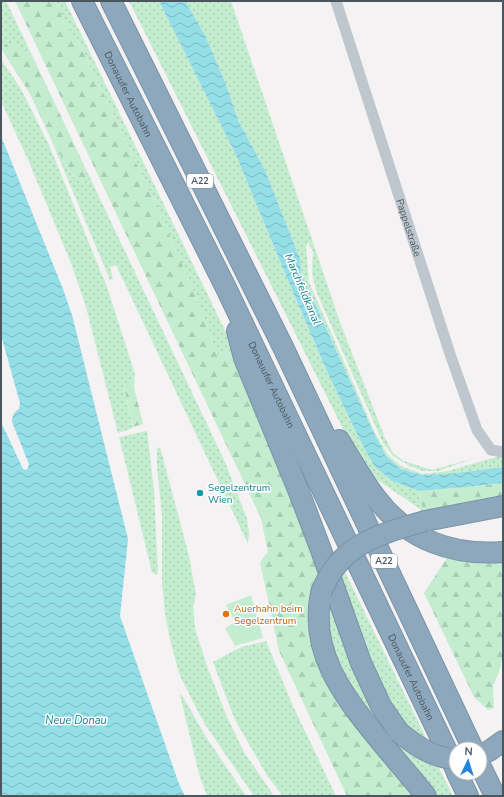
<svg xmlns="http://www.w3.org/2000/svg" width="504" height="797" font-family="'Nunito Sans',sans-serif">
<defs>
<pattern id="grass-dots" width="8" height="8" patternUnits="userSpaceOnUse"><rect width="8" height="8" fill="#c4edd0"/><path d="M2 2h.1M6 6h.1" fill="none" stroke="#aacdb5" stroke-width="1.8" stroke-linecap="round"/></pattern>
<pattern id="forest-firs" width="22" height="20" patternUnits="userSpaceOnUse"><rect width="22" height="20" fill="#c4edd0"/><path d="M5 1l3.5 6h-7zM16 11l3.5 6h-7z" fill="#aacdb5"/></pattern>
<pattern id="water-waves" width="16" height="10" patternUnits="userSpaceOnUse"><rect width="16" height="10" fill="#94dee8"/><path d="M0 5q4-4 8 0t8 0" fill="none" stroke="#7bb7bf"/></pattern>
</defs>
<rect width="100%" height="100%" fill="#f4f2f2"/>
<path fill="url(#grass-dots)" d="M1,1H6L32,55L13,43H6L2,50L1,48Z
M55,1H65L235,351L217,355L197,299L158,209L81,46L65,24Z
M129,1H159L236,155L284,271L326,369L357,434L374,466L392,481L419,491L423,511L366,472L359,461Z
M185,1H231L341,325L385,438L393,453L404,461L432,470L475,458L438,471H422L408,465L393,456L383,443L316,291L312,273L313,252L308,242L306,247L309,282L375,433L388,455L401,466L423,474L448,471L503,455V467L448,474L422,475L401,469L386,456L372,429L301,273L300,259L265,170L238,120L225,82L205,35Z
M1,59L21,89L49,145L107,287L135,374L124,388L133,428L118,433L86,307L71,263L29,162L1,101Z
M50,137L75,179L86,177L84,165L225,462L247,519L249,533L248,544L116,265L110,267L113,279L110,280Z
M147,431L154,491L158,573L156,575L152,572L119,437Z
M160,447L189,556L196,595L193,606L195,629L207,666L227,717L244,752L274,796H254L204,723L180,676L171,644L165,613L162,582V515L157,467V449Z
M343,568L429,744L405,726L370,669L338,574Z
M328,595L365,691L437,764L453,796H433L341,678L325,624Z
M266,641L293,706L336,796H283L268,777L234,718L213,662L241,647Z
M180,695H182L206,737L246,796H207L199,774Z"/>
<path fill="url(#forest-firs)" d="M15,1H55L65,24L81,46L158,209L197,299L217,355L235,351L321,568L314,584L309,613L312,646L329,689L359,731L417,796H347L279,651L260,562L268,552L261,518Z
M6,43H13L32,55L84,165L86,177L84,182L75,179L50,137L30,94L2,50Z
M135,374L134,387L143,424L133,427L124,387Z
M503,483V499L423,511L419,491L467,487Z
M447,558L469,561L503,560V654L500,669L493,686L494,708L488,710L474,697L424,593Z"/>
<path fill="#c4edd0" d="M251,595L263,638L235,646L225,628L235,622L226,605Z"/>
<path fill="url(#water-waves)" d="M159,1H185L205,35L225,82L238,120L265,170L300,259L301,273L372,429L386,456L401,469L422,475L448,474L503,467V483L467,487L419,491L392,481L374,466L357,434L326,369L284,271L236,155Z
M1,136L63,289L72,315L128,539L120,616L179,784L185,796H1V422L23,469L27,470L29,464L12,422C12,416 14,412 19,409L20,403L1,335Z"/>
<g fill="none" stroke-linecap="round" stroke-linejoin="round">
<defs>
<g id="motorway">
<path id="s2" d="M82,1L226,288L456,770"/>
<path d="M111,1L283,347L473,749"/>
<path d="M237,331L244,358L299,492L321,550L361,663L381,706L399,732"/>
<path d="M339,440C351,459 362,480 377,499C408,540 453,556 503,552"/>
<path d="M425,521L503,506"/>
<path d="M321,593C309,651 342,694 377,737C393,757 410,776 426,796"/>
<path d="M480,755L489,751L503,741"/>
<path d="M480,765L495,796"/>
<path d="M457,773L468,796"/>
</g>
</defs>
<use href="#motorway" stroke="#7893a8" stroke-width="22"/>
<path stroke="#bec7cd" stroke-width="11" id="s1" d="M336,1L450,354L477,430L491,450L503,452"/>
<use href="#motorway" stroke="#8da8bd" stroke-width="20"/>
<defs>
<path id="motorway-bridge" d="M321,593C339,544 380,534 425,521
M399,732C416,746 433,758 456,759"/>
</defs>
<use href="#motorway-bridge" stroke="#7893a8" stroke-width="22" stroke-linecap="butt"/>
<use href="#motorway-bridge" stroke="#8da8bd" stroke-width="20"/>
</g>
<circle fill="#0f9aa8" stroke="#fff" stroke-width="1.5" cx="200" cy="493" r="4"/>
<circle fill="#e8710a" stroke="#fff" stroke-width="1.5" cx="226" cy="614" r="4"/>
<g text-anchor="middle" stroke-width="3" stroke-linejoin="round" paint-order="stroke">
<g fill="#fff" stroke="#80898e" stroke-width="1">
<rect x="187" y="174" width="26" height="14" rx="3"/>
<rect x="371" y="554" width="26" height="14" rx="3"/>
</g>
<g font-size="9" font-weight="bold" fill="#4a565e">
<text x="200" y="184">A22</text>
<text x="384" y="564">A22</text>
</g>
<g font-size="10" fill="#4a565e" stroke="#fff">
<text dy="4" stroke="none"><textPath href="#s2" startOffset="104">Donauufer Autobahn</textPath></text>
<text dy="4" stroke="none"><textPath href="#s1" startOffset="238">Pappelstraße</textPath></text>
<text dy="4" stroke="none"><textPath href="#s2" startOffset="428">Donauufer Autobahn</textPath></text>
<text dy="4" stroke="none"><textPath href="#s2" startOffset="752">Donauufer Autobahn</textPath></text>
</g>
<g font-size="10" fill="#0d838f" stroke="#fff" text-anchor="start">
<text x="208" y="491">Segelzentrum<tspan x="208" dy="12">Wien</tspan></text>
</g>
<g font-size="10" fill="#c56008" stroke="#fff" text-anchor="start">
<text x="234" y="612">Auerhahn beim<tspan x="234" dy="12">Segelzentrum</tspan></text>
</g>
<g font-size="11" font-style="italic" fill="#148190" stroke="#fff">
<text transform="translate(303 289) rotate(67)" y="4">Marchfeldkanal</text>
<text x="76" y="724">Neue Donau</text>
</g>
</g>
<rect width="504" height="797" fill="none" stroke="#4a565e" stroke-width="4"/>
<g transform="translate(468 761) rotate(4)"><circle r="19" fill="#ffffff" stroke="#b7bbbf"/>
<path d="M0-3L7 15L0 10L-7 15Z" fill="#2584db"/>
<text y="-6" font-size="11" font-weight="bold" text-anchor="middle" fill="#4a565e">N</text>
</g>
</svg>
